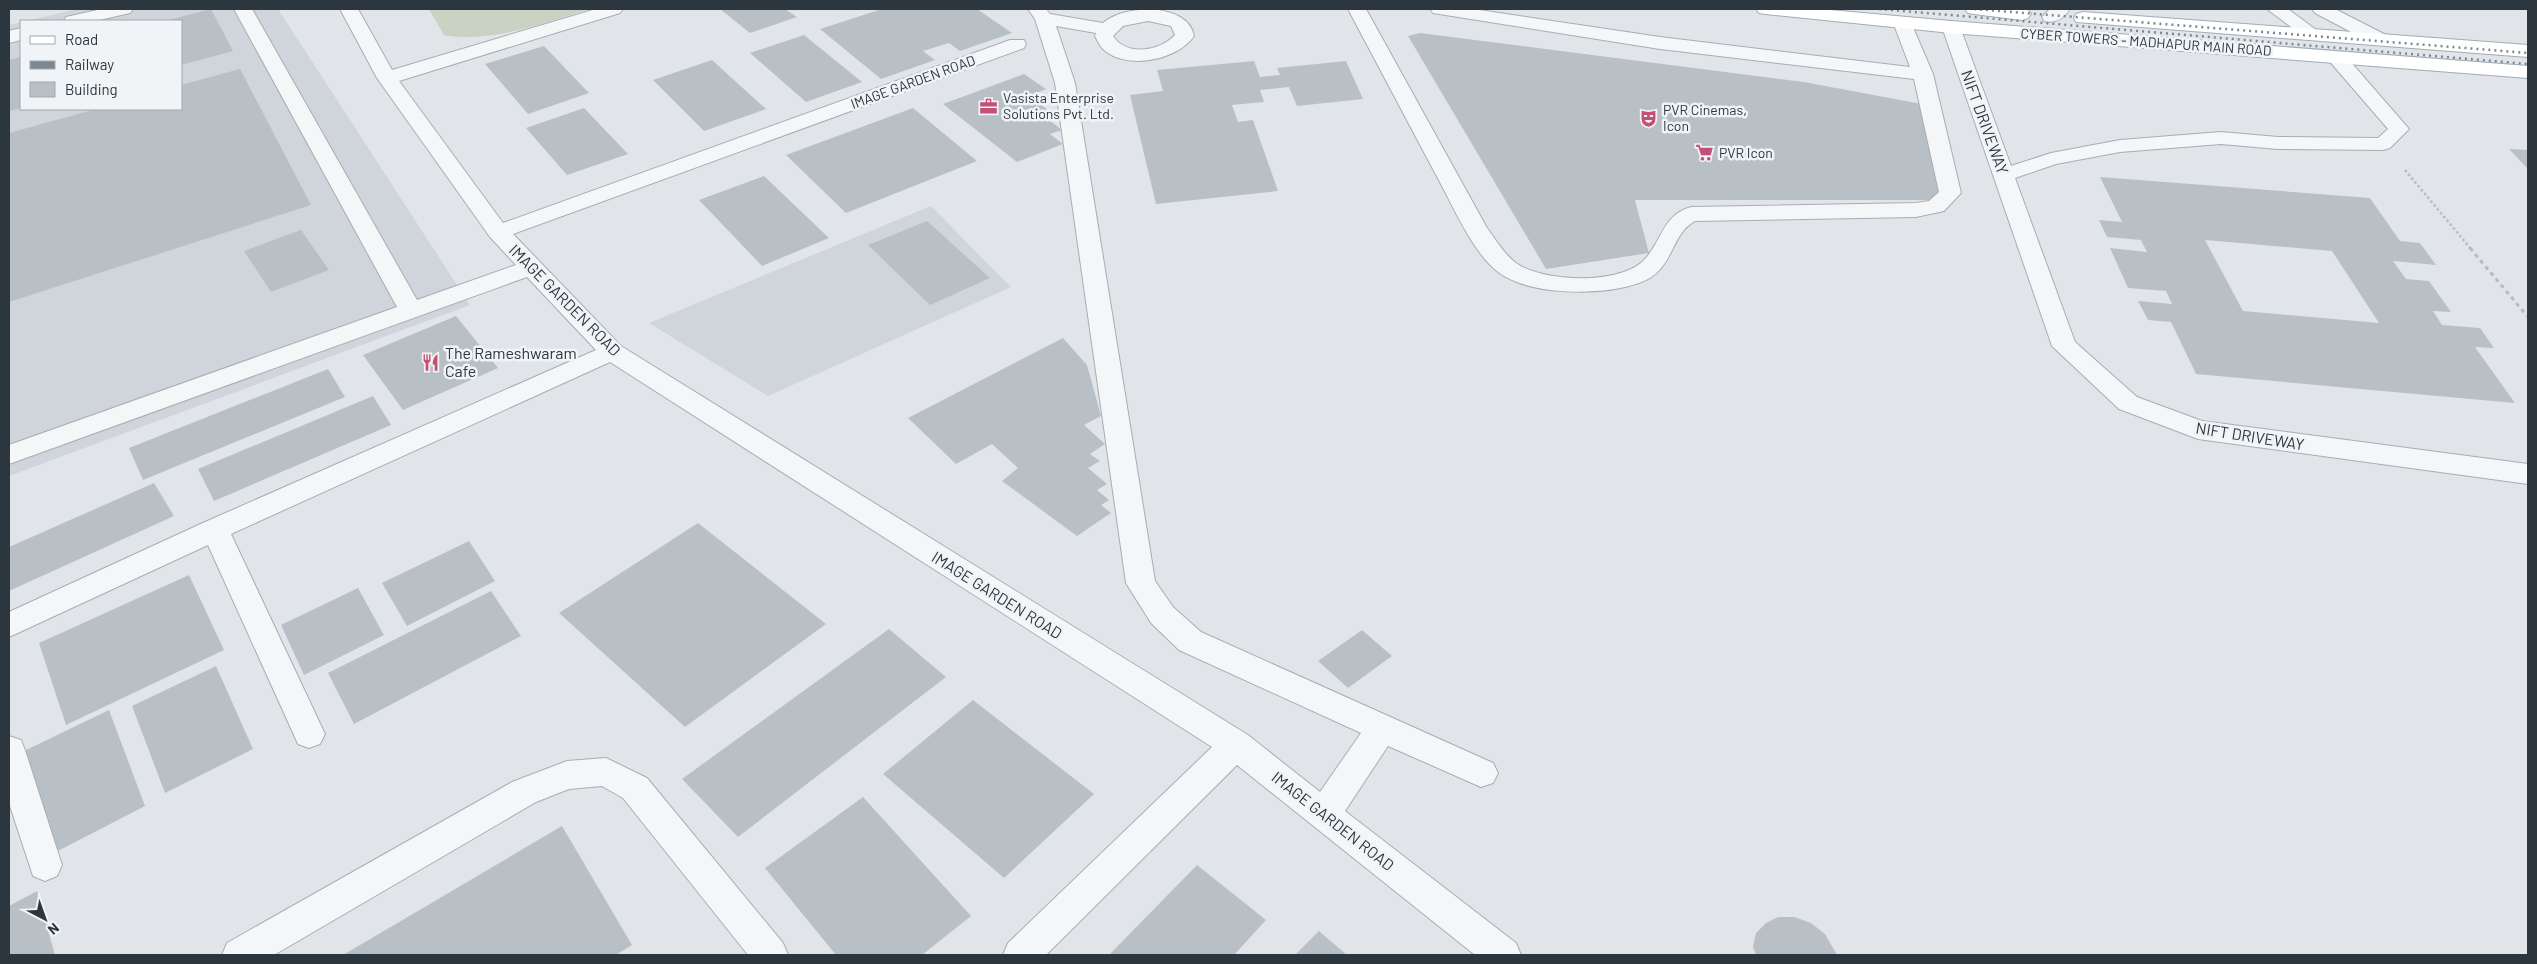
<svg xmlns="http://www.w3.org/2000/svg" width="2537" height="964" font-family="Barlow,sans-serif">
<rect width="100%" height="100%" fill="#e1e5e9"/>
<path fill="#cfd5da" d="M77,9H278L470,305L9,476V25L21,22V109H181V21H26Z
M931,206L1011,287L768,396L649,323Z"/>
<path fill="#c9d2c3" d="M429,9H590C546,22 489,44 444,35Z"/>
<path fill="#b9c0c5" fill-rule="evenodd" d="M211,9L233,51L181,65V21H165Z
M720,9H785L797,17L750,33Z
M882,9H977L1012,33L960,51L949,43L923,51L935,60L881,79L820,29Z
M1420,33L1804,82L1927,105L1939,200H1635L1649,253L1546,269L1408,36Z
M804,35L862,82L806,102L750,53Z
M544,46L589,93L528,114L485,64Z
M21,57V108L9,111V60Z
M712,60L766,109L704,131L653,80Z
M1254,61L1260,77L1280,75L1277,68L1346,61L1363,99L1297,106L1289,87L1260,90L1264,102L1232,105L1238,122L1253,120L1278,191L1156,204L1130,95L1163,91L1157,70Z
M240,69L311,205L9,302V133L96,109H181V85Z
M1024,74L1046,89L1029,96L1052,113L1044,116L1062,130L1050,134L1063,144L1017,162L943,104Z
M584,108L628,154L567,175L526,128Z
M913,108L977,161L846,213L786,155Z
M2509,149L2528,150V169Z
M764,176L829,238L762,266L699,200Z
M2100,177L2370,198L2400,241L2420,243L2436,265L2393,261L2406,279L2429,281L2451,312L2433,311L2442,325L2480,328L2494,348L2475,347L2515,403L2196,374L2171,322L2148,320L2138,301L2172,304L2166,291L2128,288L2110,248L2147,252L2141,240L2107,237L2099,220L2122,222ZM2205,240L2332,251L2379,323L2243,311Z
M927,221L990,278L930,305L868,245Z
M301,230L329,270L271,292L244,251Z
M456,316L498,368L403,410L363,355Z
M1063,338L1087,365L1101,416L1084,425L1105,444L1090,454L1100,461L1088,468L1107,484L1097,490L1109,500L1101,505L1111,513L1077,536L1002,481L1018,468L992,444L956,464L908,418Z
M328,369L345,397L143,480L129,448Z
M373,396L391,425L214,501L198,469Z
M154,483L174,516L9,591V547Z
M698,523L826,624L685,727L559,613Z
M469,541L495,581L407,626L382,583Z
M189,575L224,650L66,725L39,643Z
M358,588L384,635L304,675L281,625Z
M491,591L521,636L354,724L328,673Z
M889,629L946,677L738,837L682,779Z
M1362,630L1392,656L1348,688L1318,661Z
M216,666L253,749L165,793L132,706Z
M973,700L1094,794L1004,878L883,774Z
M109,710L145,806L54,853L22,752Z
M863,797L971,916L922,955H836L765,868Z
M562,826L632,945L616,955H343Z
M1197,865L1266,920L1234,955H1109Z
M37,891L55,955H9V906Z
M1778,917H1794L1811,923L1825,934L1837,955H1756L1753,947L1756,933L1766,923Z
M1319,931L1347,955H1295Z"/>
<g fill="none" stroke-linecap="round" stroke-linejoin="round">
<defs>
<path id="minor" d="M102,9H133L130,13L95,21H64L66,17Z
M234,9H252L417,300L516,265L490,237L377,78L340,9H358L392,70L596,9H623L620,13L399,81L503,223L1010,40H1024L1026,44L1024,48L513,234L621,346L1248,735L1320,792L1361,733L1179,650L1151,623L1126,583L1055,83L1035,19L1028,9H1046L1050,14L1103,23C1124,4 1188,2 1194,36C1178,60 1126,71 1103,49C1100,46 1097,40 1095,36L1096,33L1056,26L1075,83L1155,581L1173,607L1201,632L1493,763L1498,773L1493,783L1481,787L1388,746L1345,811L1516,943L1521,955H1475L1237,765L1046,955H1003L1008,943L1212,747L610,362L231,534L325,734L320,744L309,748L298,744L208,545L9,637V612L205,522L596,350L527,277L9,464V445L397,307ZM1148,21L1171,26L1175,35C1160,51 1127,57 1113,36L1123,26Z
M1348,9H1366L1487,228C1496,240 1504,254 1516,263C1543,282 1616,285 1642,262C1662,244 1661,215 1691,207L1916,203L1929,201L1939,192L1914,79L1660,49L1439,14L1433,13L1430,9H1473L1660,37L1910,67L1893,22L1895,18H1909L1933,74L1961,193L1944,211L1916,217L1695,221C1669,235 1675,271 1639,283C1602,296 1530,296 1498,272C1471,251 1452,203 1435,173C1406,118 1377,64 1348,9Z
M2050,9H2070C2064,18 2056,24 2044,21L2042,17Z
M2267,9H2288L2323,35L2321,39H2307Z
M2312,9H2335L2388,36L2390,40L2388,44H2374L2315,13Z
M1951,21L1958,23L1960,27L2011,166L2051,153L2120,140L2221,132L2278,137L2378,138L2388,129L2325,56L2328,52H2342L2409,129L2390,148L2383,150L2278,149L2221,144L2120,152L2056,164L2015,178L2075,342L2137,397L2202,421L2528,464V484L2198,439L2119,409L2052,346L1942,27L1944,23Z
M21,28V40L9,43V31Z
M9,736L21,740L25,750L62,865L57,876L45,881L33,876L9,803Z
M606,758L647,778L783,943L788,955H748L623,798L602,786L569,789L536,802L274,955H222L227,943L512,782L567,761Z"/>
<path id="major" d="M1756,9H1819L1951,21L2528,66V78L1951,33L1765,14L1759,13Z
M1965,9H2023L2028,10L2031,14L2028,18L2022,20L1974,14L1968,13Z
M2083,12L2528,45V57L2076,22L2074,18L2076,14Z"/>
</defs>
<use href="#minor" stroke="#a7adb3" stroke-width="2"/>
<use href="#major" stroke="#a1acb4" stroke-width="2"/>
<path stroke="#b8bcc0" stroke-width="2.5" stroke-dasharray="2.5 2.5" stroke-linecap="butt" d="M2405,170L2471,249"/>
<path stroke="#b8bcc0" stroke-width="3" stroke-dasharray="4 4" stroke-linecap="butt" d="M2470,248L2528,317"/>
<use href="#minor" fill="#f4f6f7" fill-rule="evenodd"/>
<use href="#major" fill="#fff" fill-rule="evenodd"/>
<path stroke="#7c8891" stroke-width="2.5" stroke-dasharray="2 4" stroke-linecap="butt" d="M1879,9L2528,64
M1974,9L2528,53"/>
</g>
<defs>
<symbol id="office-bare" viewBox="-9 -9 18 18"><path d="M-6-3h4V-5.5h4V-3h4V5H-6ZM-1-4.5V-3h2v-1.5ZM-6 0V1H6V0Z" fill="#c45076" stroke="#f1f4f6" stroke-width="2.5" paint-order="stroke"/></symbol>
<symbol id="theatre-bare" viewBox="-9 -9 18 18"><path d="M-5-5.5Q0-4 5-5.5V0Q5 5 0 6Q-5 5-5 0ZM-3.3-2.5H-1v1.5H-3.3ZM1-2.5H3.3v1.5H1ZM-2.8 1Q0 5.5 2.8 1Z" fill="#c45076" stroke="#f1f4f6" stroke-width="2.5" paint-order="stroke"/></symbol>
<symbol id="supermarket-bare" viewBox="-9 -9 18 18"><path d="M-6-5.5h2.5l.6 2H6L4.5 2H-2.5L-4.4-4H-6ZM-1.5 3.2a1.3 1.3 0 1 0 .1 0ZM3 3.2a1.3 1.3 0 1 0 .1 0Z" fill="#c45076" stroke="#f1f4f6" stroke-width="2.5" paint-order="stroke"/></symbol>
<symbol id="restaurant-bare" viewBox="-9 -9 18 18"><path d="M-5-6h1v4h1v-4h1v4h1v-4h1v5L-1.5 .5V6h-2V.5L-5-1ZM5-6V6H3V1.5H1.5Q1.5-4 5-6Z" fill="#c45076" stroke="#f1f4f6" stroke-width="2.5" paint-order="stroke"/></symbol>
</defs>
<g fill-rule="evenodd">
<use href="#office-bare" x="976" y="94" width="25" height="25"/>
<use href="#theatre-bare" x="1636" y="106" width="25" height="25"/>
<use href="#supermarket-bare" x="1692" y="140" width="25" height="25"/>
<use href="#restaurant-bare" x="418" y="350" width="25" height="25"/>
</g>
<g text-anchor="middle" stroke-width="5" stroke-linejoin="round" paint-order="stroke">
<g font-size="14" fill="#2b363f" stroke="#f1f4f6">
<text transform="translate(2146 42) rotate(4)" y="5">CYBER TOWERS - MADHAPUR MAIN ROAD</text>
<text transform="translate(913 82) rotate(-20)" y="5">IMAGE GARDEN ROAD</text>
</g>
<g font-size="14" fill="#2b363f" stroke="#f1f4f6" text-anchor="start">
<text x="1003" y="103">Vasista Enterprise<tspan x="1003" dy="16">Solutions Pvt. Ltd.</tspan></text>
<text x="1663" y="115">PVR Cinemas,<tspan x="1663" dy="16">Icon</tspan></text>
<text x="1719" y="158">PVR Icon</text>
</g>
<g font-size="16" fill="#2b363f" stroke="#f1f4f6">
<text transform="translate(1985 122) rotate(70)" y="6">NIFT DRIVEWAY</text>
<text transform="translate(565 300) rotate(45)" y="6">IMAGE GARDEN ROAD</text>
<text transform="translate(2250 436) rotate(9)" y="6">NIFT DRIVEWAY</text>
<text transform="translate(997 595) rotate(32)" y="6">IMAGE GARDEN ROAD</text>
<text transform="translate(1333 821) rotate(38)" y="6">IMAGE GARDEN ROAD</text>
</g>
<g font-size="16" fill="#2b363f" stroke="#f1f4f6" text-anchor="start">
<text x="445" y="359">The Rameshwaram<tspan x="445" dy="18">Cafe</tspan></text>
</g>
</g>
<rect width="2537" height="964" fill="none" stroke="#2b363f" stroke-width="20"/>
<rect x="20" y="20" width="162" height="90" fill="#f1f4f6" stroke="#a2a8ad"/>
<rect x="30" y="36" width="25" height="8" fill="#ffffff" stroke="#a2a8ad"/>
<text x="65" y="45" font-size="15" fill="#2b363f">Road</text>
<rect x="30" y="61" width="25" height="8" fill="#7c8891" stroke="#a2a8ad"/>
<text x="65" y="70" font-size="15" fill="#2b363f">Railway</text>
<rect x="30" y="82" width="25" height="15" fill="#b9c0c5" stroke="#a2a8ad"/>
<text x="65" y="95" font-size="15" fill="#2b363f">Building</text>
<g transform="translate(45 919) rotate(139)" stroke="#f1f4f6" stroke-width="4" paint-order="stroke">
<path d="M0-4L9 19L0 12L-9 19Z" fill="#2b363f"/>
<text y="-8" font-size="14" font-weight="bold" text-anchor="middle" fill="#2b363f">N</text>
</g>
</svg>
